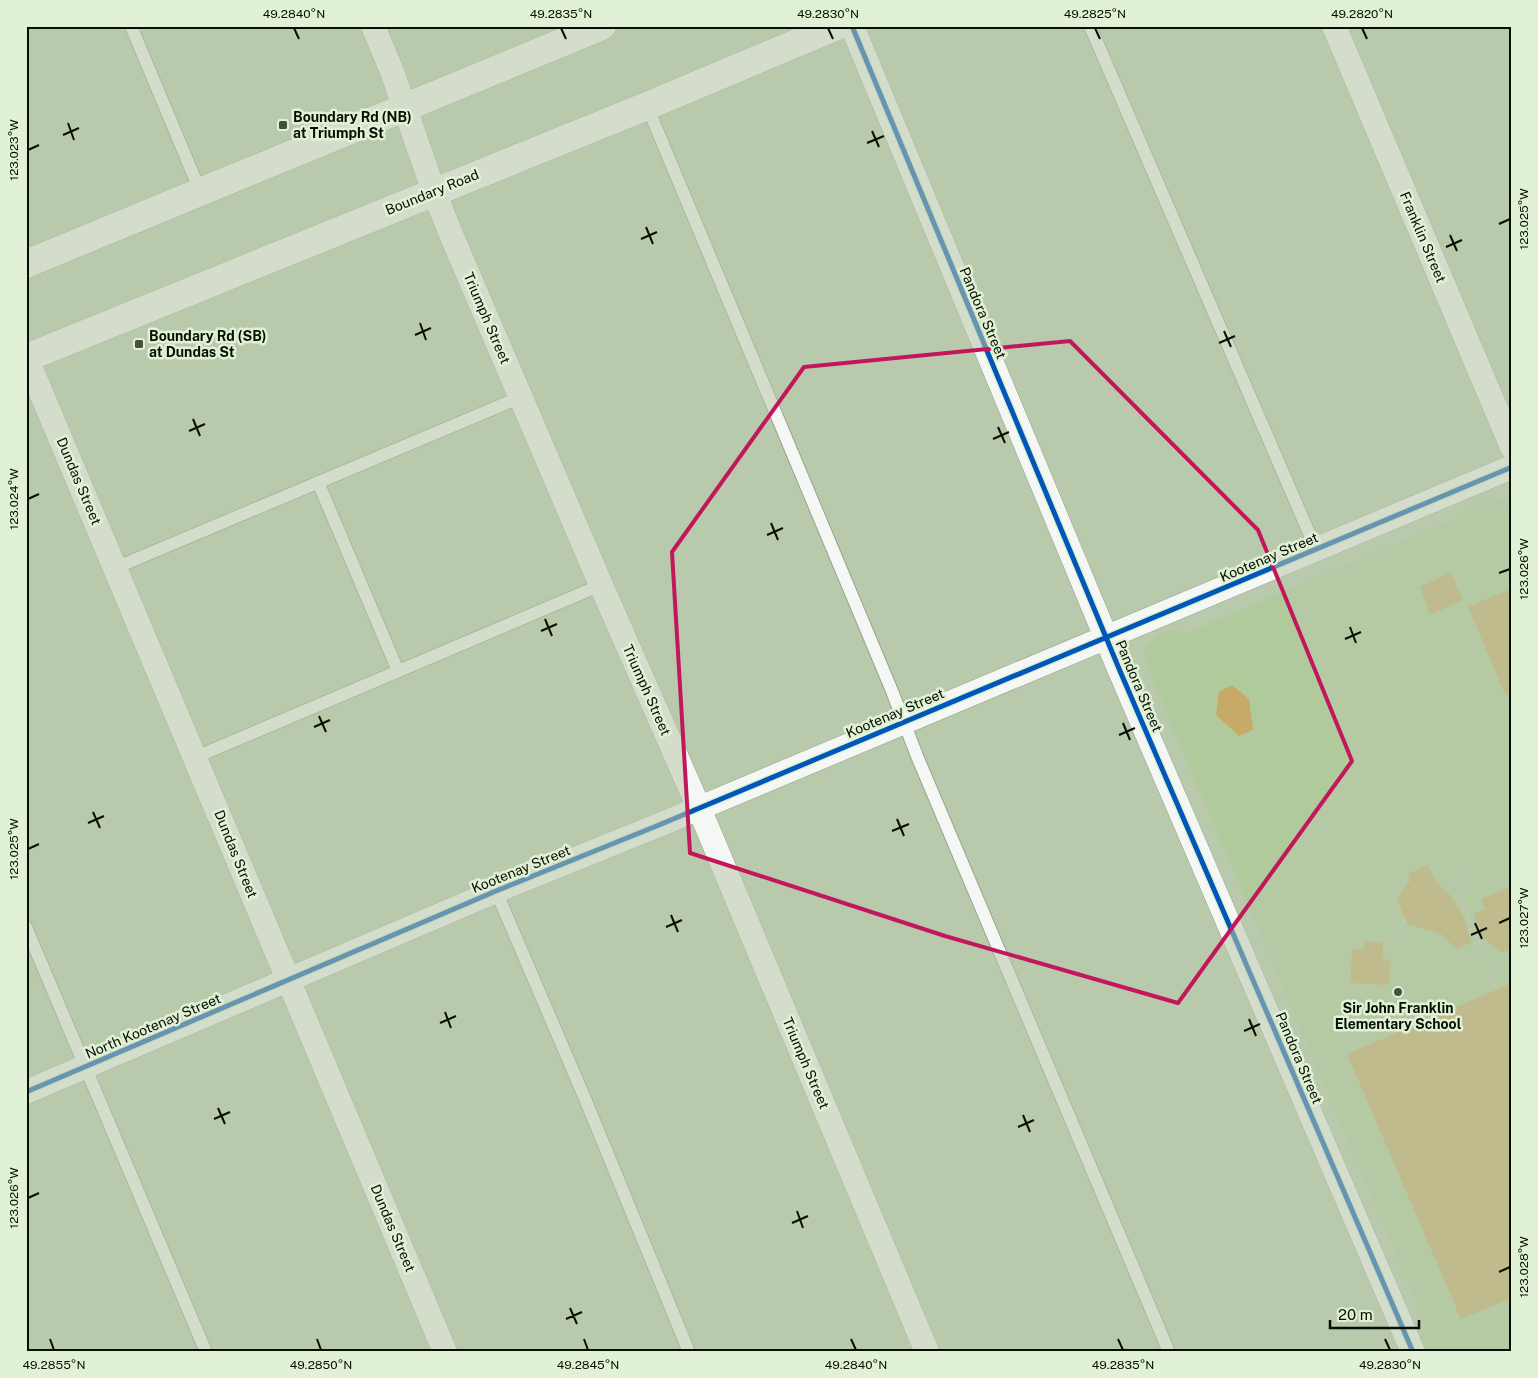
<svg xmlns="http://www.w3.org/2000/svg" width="1538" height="1378" font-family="'Public Sans',sans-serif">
<rect width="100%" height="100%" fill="#b9c9ac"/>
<path fill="#b0ca9c" d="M1490,496L1502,500L1507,504L1512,514V1352H1427L1422,1338L1424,1320L1146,664L1144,653L1147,646L1155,637L1162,633L1168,631L1190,632L1459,517L1470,503Z"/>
<path fill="#c7aa67" d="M1451,572L1463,600L1430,615L1420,587Z
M1508,590L1512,598V691L1505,694L1468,607Z
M1232,685L1249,699L1253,730L1239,736L1216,715L1219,692Z
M1428,865L1436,882L1450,895L1463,915L1472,943L1455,949L1443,935L1406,923L1397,898L1410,881L1408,874Z
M1512,886V950L1500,952L1482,936L1474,914L1485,909L1481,899Z
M1364,942H1383V959L1391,960L1388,985L1350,983L1352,949L1364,950Z
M1512,983V1298L1461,1319L1347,1054Z"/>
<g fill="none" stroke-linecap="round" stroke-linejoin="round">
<defs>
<path id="lane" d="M131,26L201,193
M1090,26L1316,549
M647,106L892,691L917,756L1169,1352
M318,482L398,671
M115,568L521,397
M196,757L601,585
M496,891L586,1101L689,1352
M26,927L206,1352"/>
<path id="street" d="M373,26L393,74L434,192L450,232L601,585L699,808L927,1352
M852,26L1120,671L1413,1352
M1334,26L1512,447
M26,357L445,1352
M26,1092L496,891L659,825L1512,467"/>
<path id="secondary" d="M26,264L602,26
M26,358L647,106L837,26"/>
</defs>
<use href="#lane" stroke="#97a48d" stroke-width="14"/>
<use href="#street" stroke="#97a48d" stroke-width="25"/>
<use href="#secondary" stroke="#97a48d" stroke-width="29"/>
<path stroke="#c1c5bd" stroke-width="3" stroke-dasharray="5 2.5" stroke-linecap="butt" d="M1479,863L1466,866L1454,880L1479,942L1496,990
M1468,931L1479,928
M1383,942L1393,937L1406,920"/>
<use href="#lane" stroke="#f4f7f3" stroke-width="12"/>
<use href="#street" stroke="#f4f7f3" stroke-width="24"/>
<use href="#secondary" stroke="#f4f7f3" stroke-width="28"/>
<defs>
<path id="cycleway" d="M852,26L1120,671L1413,1352
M26,1092L496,891L659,825L1512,467"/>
</defs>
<use href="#cycleway" stroke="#e1f1d6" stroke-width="8"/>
<use href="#cycleway" stroke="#0057b8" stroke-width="5"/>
</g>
<path d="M0 0H1538V1378H0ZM1070,341L1258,530L1352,761L1178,1003L945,936L690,853L672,552L804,367Z" fill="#b9c9ac" fill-opacity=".55" fill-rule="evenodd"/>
<path fill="none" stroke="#c2185b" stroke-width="4" stroke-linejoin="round" d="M1070,341L1258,530L1352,761L1178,1003L945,936L690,853L672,552L804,367Z"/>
<path fill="none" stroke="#060f01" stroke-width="2" d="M294,28L299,39M561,28L566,39M828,28L833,39M1095,28L1100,39M1362,28L1367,39M68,123L74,140M872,131L879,147M63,135L79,128M867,143L884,136M28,150L39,145M1499,224L1510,219M646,227L653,244M1450,235L1457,251M641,239L657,232M1446,247L1462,240M420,323L426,340M1224,331L1231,347M415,335L431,328M1219,343L1235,336M193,419L200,436M998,427L1005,443M189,431L205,424M993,439L1009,432M28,499L39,494M771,523L778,540M767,535L783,528M1499,573L1510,569M545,619L552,636M1350,627L1356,643M541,631L557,624M1345,639L1361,632M319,716L326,732M1123,723L1130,740M314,727L330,720M1119,735L1135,728M93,812L100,828M897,819L904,836M88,823L104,816M892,831L909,824M28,849L39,844M671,915L678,932M1475,923L1482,939M1499,923L1510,918M666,927L682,920M1471,935L1487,928M445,1012L451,1028M1249,1019L1256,1036M440,1023L456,1016M1244,1031L1260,1024M218,1108L225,1124M1023,1115L1030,1132M214,1119L230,1112M1018,1127L1034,1120M28,1198L39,1193M797,1211L803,1228M792,1223L808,1216M1499,1272L1510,1267M570,1308L577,1324M566,1319L582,1312M50,1339L54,1350M317,1339L321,1350M584,1339L588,1350M851,1339L856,1350M1118,1339L1123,1350M1385,1339L1390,1350"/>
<g fill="#45503d" stroke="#e1f1d6" stroke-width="2">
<rect x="278" y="120" width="10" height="10" rx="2.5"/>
<rect x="134" y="339" width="10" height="10" rx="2.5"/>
<circle cx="1398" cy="992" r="5"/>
</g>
<g text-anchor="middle" stroke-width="5" stroke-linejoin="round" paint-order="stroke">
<g font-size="14" font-weight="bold" fill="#060f01" stroke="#e1f1d6" text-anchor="start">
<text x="293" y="122">Boundary Rd (NB)<tspan x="293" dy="16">at Triumph St</tspan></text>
<text x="149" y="341">Boundary Rd (SB)<tspan x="149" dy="16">at Dundas St</tspan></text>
<text x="1398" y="1013" text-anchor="middle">Sir John Franklin<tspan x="1398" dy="16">Elementary School</tspan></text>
</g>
<g font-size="14" fill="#060f01" stroke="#e1f1d6">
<text transform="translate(432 192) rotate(-22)" y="5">Boundary Road</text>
<text transform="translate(1423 237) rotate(67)" y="5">Franklin Street</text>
<text transform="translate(983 313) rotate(67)" y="5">Pandora Street</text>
<text transform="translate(487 318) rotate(67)" y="5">Triumph Street</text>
<text transform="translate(79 481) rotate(67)" y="5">Dundas Street</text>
<text transform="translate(1269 557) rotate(-23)" y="5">Kootenay Street</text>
<text transform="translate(1139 686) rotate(67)" y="5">Pandora Street</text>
<text transform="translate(647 690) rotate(66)" y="5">Triumph Street</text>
<text transform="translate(895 713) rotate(-23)" y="5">Kootenay Street</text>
<text transform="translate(236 854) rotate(68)" y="5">Dundas Street</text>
<text transform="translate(521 869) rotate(-22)" y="5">Kootenay Street</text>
<text transform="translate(153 1026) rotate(-23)" y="5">North Kootenay Street</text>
<text transform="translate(1299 1058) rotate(67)" y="5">Pandora Street</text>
<text transform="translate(806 1063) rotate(67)" y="5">Triumph Street</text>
<text transform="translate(393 1228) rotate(67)" y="5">Dundas Street</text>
</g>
</g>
<rect width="1538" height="1378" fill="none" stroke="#e1f1d6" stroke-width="55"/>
<path d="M1330 1320v8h89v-8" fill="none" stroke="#060f01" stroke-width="2.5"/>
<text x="1338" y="1320" font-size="15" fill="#060f01" stroke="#e1f1d6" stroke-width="4" paint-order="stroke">20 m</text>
<rect x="28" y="28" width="1482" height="1322" fill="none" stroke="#060f01" stroke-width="2"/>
<g font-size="12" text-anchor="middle" fill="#060f01">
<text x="294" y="18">49.2840°N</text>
<text x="561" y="18">49.2835°N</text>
<text x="828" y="18">49.2830°N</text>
<text x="1095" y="18">49.2825°N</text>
<text x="1362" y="18">49.2820°N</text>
<text transform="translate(14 150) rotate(-90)" y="4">123.023°W</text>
<text transform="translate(1524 219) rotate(-90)" y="4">123.025°W</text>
<text transform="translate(14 499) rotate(-90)" y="4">123.024°W</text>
<text transform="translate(1524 569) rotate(-90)" y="4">123.026°W</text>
<text transform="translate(14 849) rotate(-90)" y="4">123.025°W</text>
<text transform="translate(1524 918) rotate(-90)" y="4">123.027°W</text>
<text transform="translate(14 1198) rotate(-90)" y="4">123.026°W</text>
<text transform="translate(1524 1267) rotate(-90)" y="4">123.028°W</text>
<text x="54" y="1369">49.2855°N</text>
<text x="321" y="1369">49.2850°N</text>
<text x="588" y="1369">49.2845°N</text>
<text x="856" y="1369">49.2840°N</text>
<text x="1123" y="1369">49.2835°N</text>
<text x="1390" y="1369">49.2830°N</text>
</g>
</svg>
